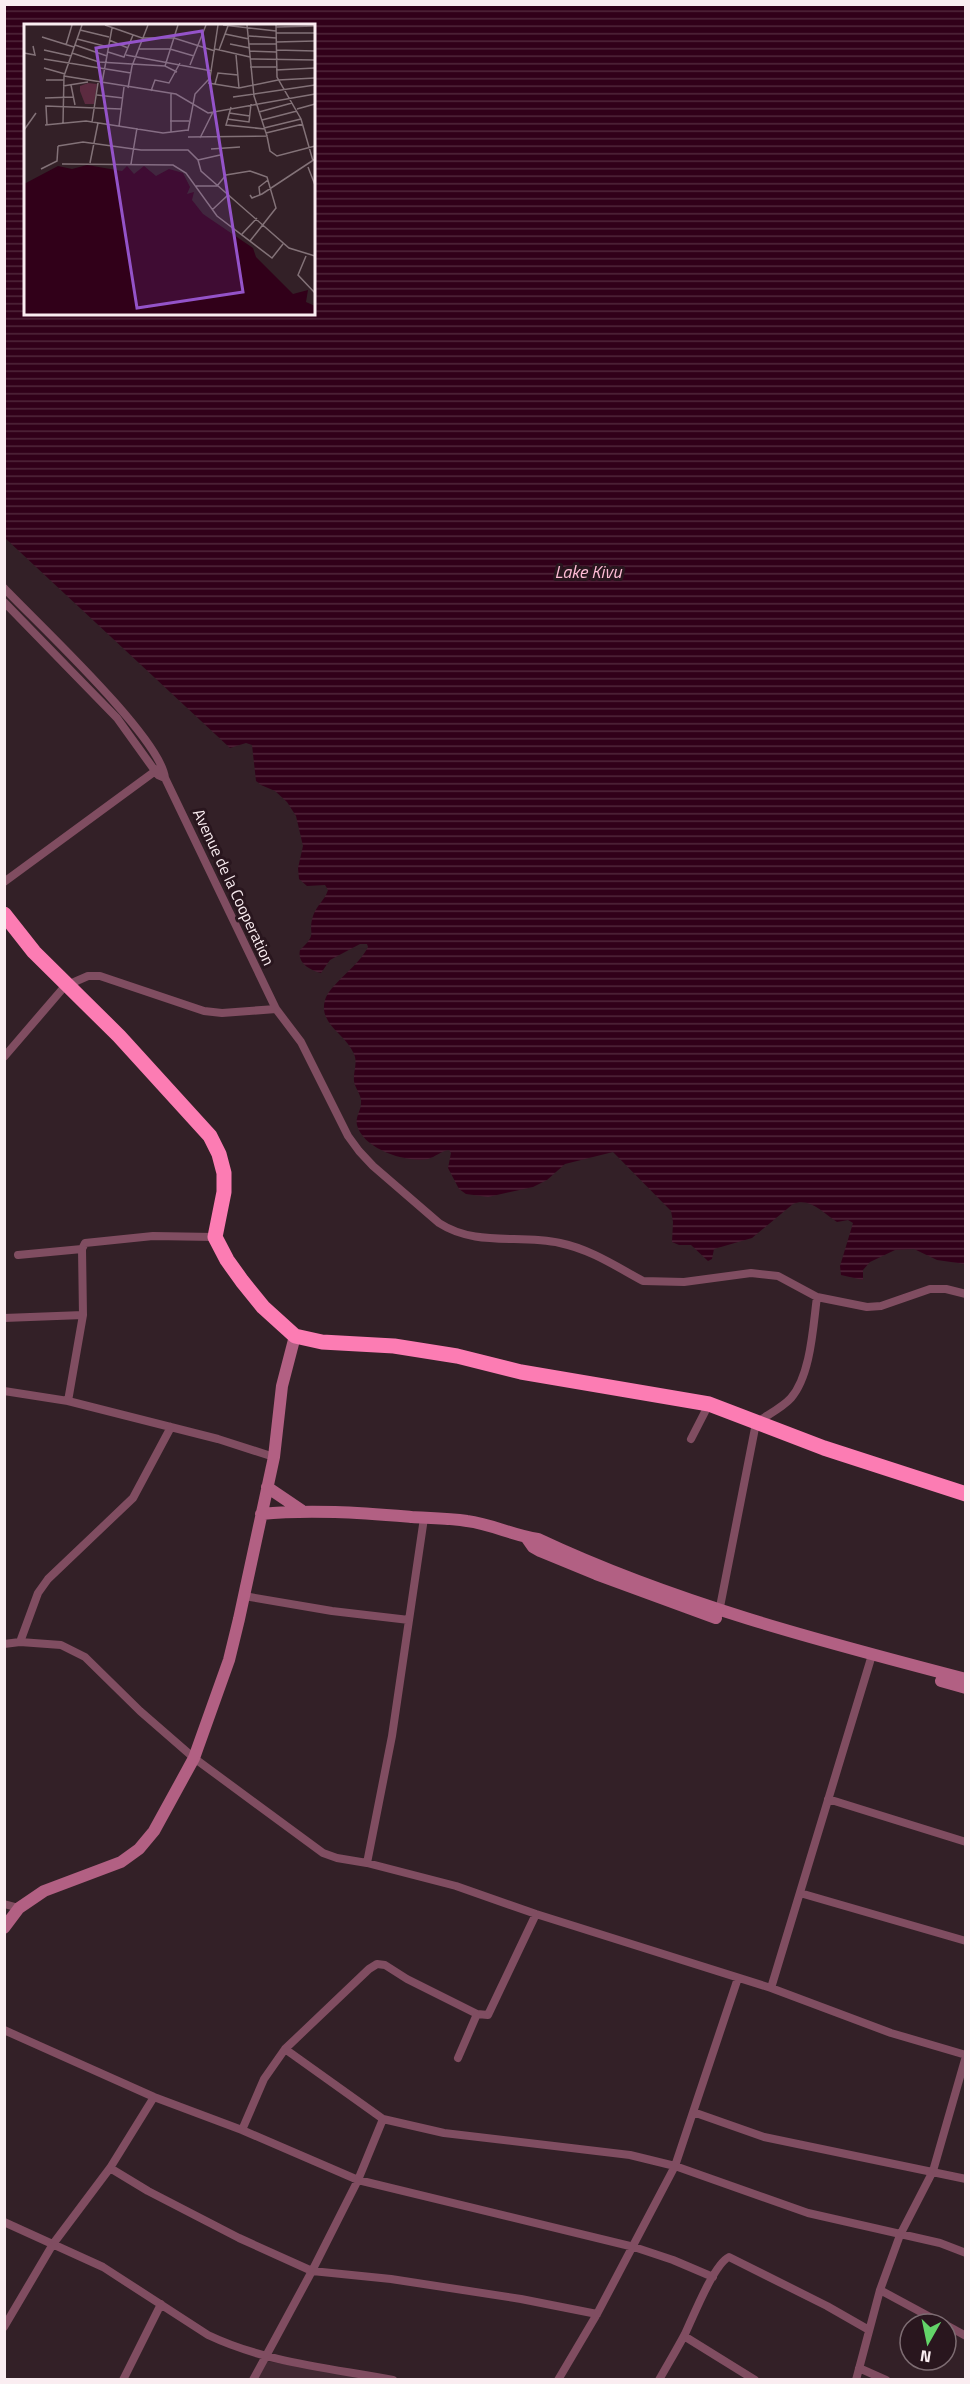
<svg xmlns="http://www.w3.org/2000/svg" width="970" height="2384" font-family="'Titillium Web',sans-serif">
<defs>
<pattern id="water-rules" width="6" height="5" patternUnits="userSpaceOnUse" patternTransform="scale(1.5)"><rect width="6" height="5" fill="#310019"/><path d="M0 2.5h6" fill="none" stroke="#50263b"/></pattern>
</defs>
<rect width="100%" height="100%" fill="#332027"/>
<path fill="#422933" d="M266,2361L372,2379L256,2380Z"/>
<path fill="url(#water-rules)" fill-rule="evenodd" d="M4,5H965V1264L937,1260L914,1249L895,1250L870,1262L863,1270V1280L841,1275L840,1266L853,1223L848,1220L837,1222C823,1213 810,1197 793,1204L752,1238L714,1249L712,1259L708,1261L691,1245H679L672,1242L673,1222L671,1211L613,1152L565,1164L547,1180L533,1187L488,1197L466,1194L459,1189L448,1168L451,1153L449,1150C441,1151 435,1157 428,1159C406,1163 363,1149 357,1125C355,1117 361,1111 361,1103C362,1095 355,1089 354,1081C353,1072 358,1063 354,1054C346,1034 318,1024 325,1000C329,985 359,966 368,947L367,944H360L330,960L321,973C310,970 297,963 300,950C319,932 307,935 313,916C316,906 325,900 328,890L325,885L307,886L299,879L298,868L303,846L296,816L287,802L275,791L261,785L256,781L252,745L246,743L230,748L5,538ZM26,26H314V314H26Z"/>
<g fill="none" stroke-linecap="round" stroke-linejoin="round">
<path stroke="#804d61" stroke-width="8" d="M4,588C37,623 161,738 165,778L276,1009L301,1042L348,1136L359,1151L373,1166L439,1223C476,1247 519,1234 560,1243C590,1249 617,1267 643,1281L684,1282L751,1273L778,1276L817,1297L867,1307L881,1306L930,1289H946L966,1294
M4,602L117,718L158,775L165,778
M4,882L158,769
M4,1057L65,986L88,976H100L204,1011L222,1013L276,1009
M18,1255L82,1249L85,1243L153,1236L215,1237
M4,1318L83,1315
M4,1391L68,1401L218,1439L274,1457
M68,1401L83,1315L82,1249
M691,1439L709,1404
M244,1596L332,1611L409,1620
M719,1612L756,1423C767,1415 782,1408 791,1398C811,1375 813,1326 817,1297
M20,1642L38,1593L48,1579L133,1498L171,1427
M4,1644L20,1642L61,1645L85,1657L140,1711L194,1758L323,1853L337,1858L367,1863L456,1886L536,1914L771,1988L891,2033L966,2055
M828,1799L966,1842
M367,1863L392,1736L424,1518
M800,1893L966,1941
M4,1904L19,1908
M771,1988L872,1655
M4,2030L154,2097L242,2130L358,2180L634,2247L673,2260L713,2277
M285,2049L383,2119L444,2133L630,2155L675,2166L808,2213L940,2243L966,2253
M458,2058L477,2014
M693,2112L764,2137L966,2179
M242,2130L264,2079L285,2049L369,1969L377,1964L385,1965L407,1979L477,2014L488,2015L536,1914
M110,2168L148,2191L239,2238L312,2271L391,2279L521,2299L597,2314
M4,2222L103,2267L208,2335C267,2363 330,2368 393,2380
M880,2290L943,2324
M946,2325L966,2336
M4,2327L53,2244L110,2168L154,2097
M684,2336L755,2380
M859,2368L886,2380
M123,2380L161,2304
M253,2380L312,2271L358,2180L383,2119
M558,2380L597,2314L675,2166L738,1978
M659,2380C668,2364 677,2349 685,2334C693,2317 714,2264 729,2257L827,2306L869,2330
M856,2380L880,2290L900,2235L933,2171L966,2056"/>
<path stroke="#b26083" stroke-width="12" d="M267,1487L301,1510
M261,1514C312,1509 361,1513 412,1517C430,1518 449,1518 467,1521C492,1524 514,1536 538,1539C674,1603 820,1641 966,1679
M526,1537L533,1547L540,1551L596,1574L716,1618
M941,1681L966,1688
M4,1928L19,1908L44,1891L121,1862L139,1849L154,1831L194,1758L229,1660L239,1619L274,1457L282,1386L295,1336"/>
<path stroke="#fc7cb3" stroke-width="15" d="M4,914L34,952L119,1036L210,1136L219,1154L224,1173V1192L215,1237L227,1260L242,1281L263,1307L295,1336L322,1342L394,1346L457,1356L521,1372L709,1404L824,1448L966,1494"/>
</g>
<g text-anchor="middle" stroke-width="6" stroke-linejoin="round" paint-order="stroke">
<g font-size="16" fill="#faedf1" stroke="#29161e">
<text transform="translate(234 887) rotate(65)" y="6">Avenue de la Cooperation</text>
</g>
<g font-size="18" font-style="italic" fill="#fdbbd4" stroke="#29161e">
<text x="588" y="578">Lake Kivu</text>
</g>
</g>
<g transform="translate(24 24)">
<rect width="291" height="291" fill="#332027"/>
<path d="M64,59L73,60L70,80H61L56,67V62Z" fill="#5c2b40"/>
<path d="M63,141L98,147L103,142L110,150L120,142L132,152L145,145L159,149L166,163L163,170L170,168L168,176L179,190L229,224L232,233L269,270L284,266L282,278L291,282V290H0V160L34,142L48,145Z" fill="#310019"/>
<path fill="none" stroke="#837278" stroke-width="1.5" d="M81,1L118,14H150L191,27M199,1L252,7M252,1L253,53L277,95L289,137M252,3L291,2M56,6L85,13M252,9H291M201,10L225,15M225,12L252,14M18,13L50,23M53,15L84,23M85,16L104,24M252,18L291,17M206,20L226,24M225,20H252M42,21L48,1M51,21L83,32M114,25H146L170,32M191,25L226,33M20,26L47,32M195,26L204,2M252,26L291,27M226,27L252,28M84,28L100,33L109,11M0,29L11,31L9,22M48,29L75,38L141,42L153,48M102,31L188,47M212,31L215,64M20,35L107,49M226,35L291,36M166,41L182,1M141,42L154,1M226,43H252M20,44L41,50M252,46L291,44M40,52L152,70L184,89L291,70M22,56H40M78,59L88,4M184,59L215,64L254,56L291,54M191,60L194,49L214,51M47,61L51,81M39,62L64,58M104,64L108,42L124,1M127,67L131,56L145,59L156,39M73,71L99,74M209,73L291,61M21,74L49,73M207,83L202,101L241,105M273,85L291,80M235,88L268,79M205,89L226,92M203,95L225,98L227,80M238,96L273,87M146,97H165M68,98L74,59M39,99L40,52L58,1M21,101L62,97L139,109L164,106M23,101L22,82L97,85M95,102L100,63M240,104L277,95M0,106L12,89M164,107L171,70L186,54L194,1M147,109V70M242,109L279,100M243,112L246,127L253,132L291,122M164,113L243,112L230,72L223,1M176,114L189,88M34,122L59,118L117,126H164L174,136L177,147L265,224L291,232M187,125L216,123M174,136L196,131M66,139L74,99M38,140L149,141L162,149L193,192L248,234L259,220M107,140L113,104M284,143L291,161M17,145L33,137L34,122M172,162H193L202,151L226,147L243,153L252,184L226,217M226,171L228,174L238,170L291,135M236,172L235,163L244,156M188,186L204,171M218,210L233,194M282,232L274,251L291,269"/>
<path fill="#9453c9" fill-opacity="0.15" stroke="#9453c9" stroke-width="3" d="M178,7L219,268L113,284L72,24Z"/>
<rect width="291" height="291" fill="none" stroke="#faedf1" stroke-width="3"/>
</g>
<rect width="970" height="2384" fill="none" stroke="#faedf1" stroke-width="12"/>
<g transform="translate(928 2342) rotate(189)"><circle r="28" fill="#29161e" stroke="#7d6c72" stroke-width="1.5"/>
<path d="M0-4.5L10 22L0 15L-10 22Z" fill="#63d469"/>
<text y="-9" font-size="16" font-weight="bold" text-anchor="middle" fill="#faedf1">N</text>
</g>
</svg>
